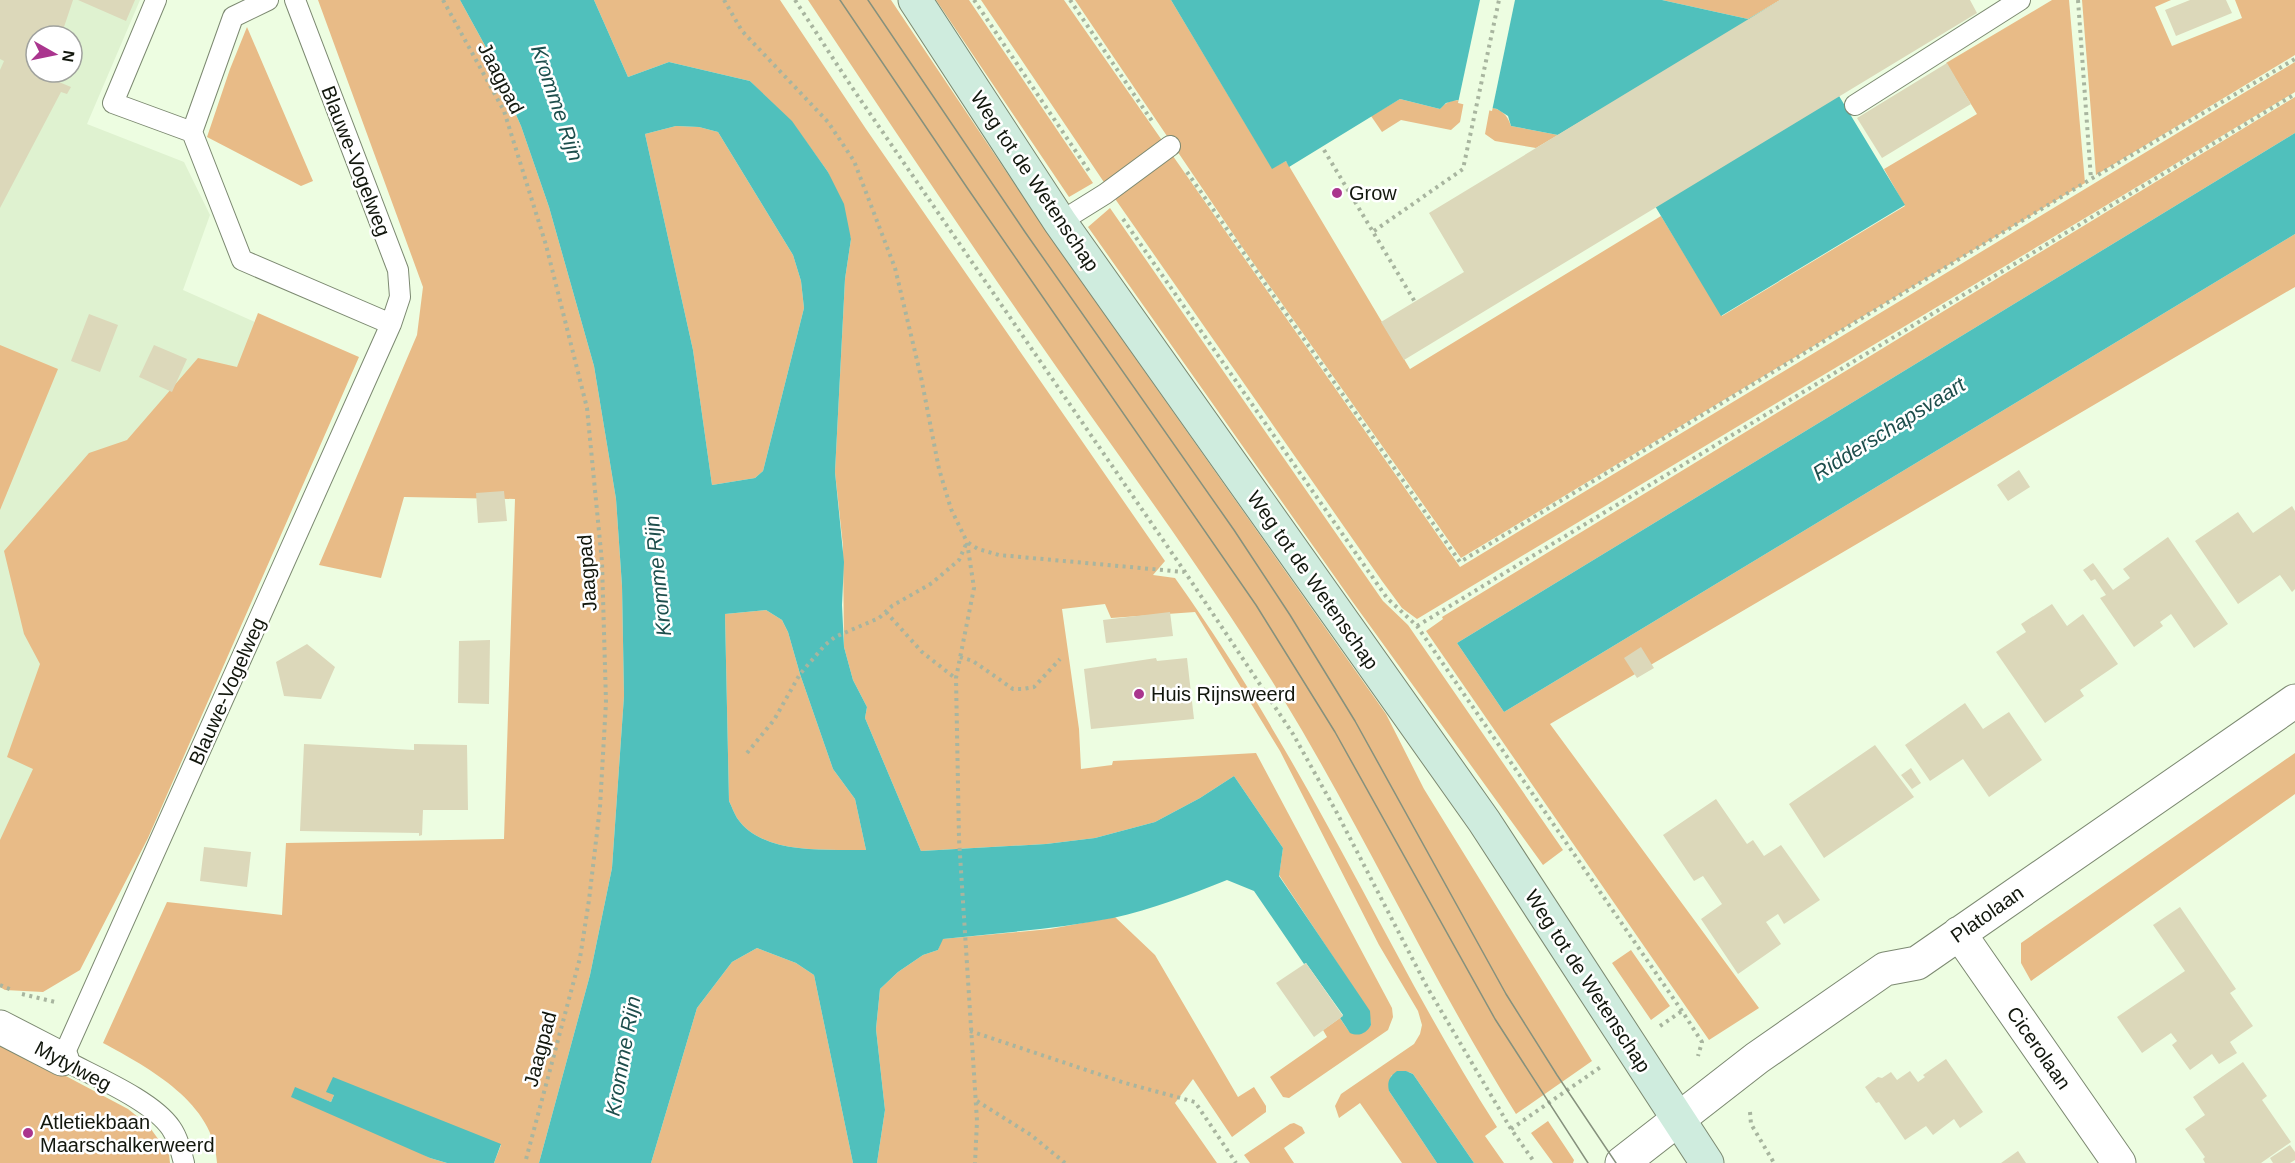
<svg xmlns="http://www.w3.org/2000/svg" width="2295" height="1163" font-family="Helvetica,sans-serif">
<rect width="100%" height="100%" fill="#edfde1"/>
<path fill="#dff2d0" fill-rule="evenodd" d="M0,0H140L87,124L184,162L210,215L183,290L343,361L0,977ZM36,36H72V72H36Z"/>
<path fill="#e8bb87" d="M318,0H460L488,51L521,126L549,207L594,366L616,499L622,586L624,696L612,868L590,975L539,1163H494L501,1145L334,1095L331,1102L295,1088L430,1158L447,1163H217C215,1103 149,1068 103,1043L167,902L282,915L286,843L504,839L515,499L404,497L381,578L319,565L417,335L423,287Z
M594,0H780L866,129L1165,561L1153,575L1175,578C1211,629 1245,681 1276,735C1353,864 1416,1001 1497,1127L1485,1136L1504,1163H1474L1413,1074C1405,1070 1399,1070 1391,1076L1389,1091L1437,1163H1402L1360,1103L1339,1118L1335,1106L1341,1094L1414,1044L1420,1034L1422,1025L1418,1011L1379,945L1280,751L1195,612L1111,618L1105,604L1062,609L1079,729L1081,769L1112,765L1113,761L1256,753L1392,1008L1393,1017L1388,1030L1289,1098L1283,1097L1270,1077L1327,1037L1323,1030L1340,1018C1352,1037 1353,1039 1371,1025L1369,1011L1279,875L1283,848L1234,776L1200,798L1155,822L1095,838L1046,844L921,851L865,718L867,707L853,680L844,647L843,546L835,472L845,279L851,239L828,172L792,122L750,81L669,62L628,77Z
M808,0H891L1052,240L1386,714L1424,789L1592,1061L1516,1114C1431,979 1365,833 1282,697C1202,567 1110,445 1023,319C950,214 879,107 808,0Z
M936,0H969L1093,183L1069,197Z
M981,0H1064L1460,567L2295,62V92L1417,619L1402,608L1382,581L1118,203Z
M1075,0H1171L1272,168L1286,161L1410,369L1661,216L1722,316L1905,206L1884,169L1977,114L1946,63L2052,0H2069L2085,183L1461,558L1240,244Z
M1662,0H1780L1748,19Z
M2082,0H2171L2155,7L2172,46L2242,18L2235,0H2295V55L2096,175Z
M247,27L313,181L301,186L207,137L230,69Z
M2295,97V133L1457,643L1504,712L2295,234V287L1550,724L1759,1008L1709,1040L1426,631L1443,619L1442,617Z
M1400,99L1440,109C1447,101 1454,99 1464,101L1460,122L1451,130L1401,120L1382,132L1371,116Z
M1490,107C1502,110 1507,114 1511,126L1558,135L1536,148L1495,141L1485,134Z
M676,126L699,127L718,132L793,255L801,281L804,308L763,471L755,478L712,485L693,350L645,134Z
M1110,208L1383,601L1408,625L1563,850L1543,865L1352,601L1088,227Z
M258,313L359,357L148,838L80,970L43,992L5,990L0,987V840L33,769L7,757L40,664L24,634L4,551L89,453L127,440L198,358L237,367Z
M0,345L58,369L0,510Z
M766,610L782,620L788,632L800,674L833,769L855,799L866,850C827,849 763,856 737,818C734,813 732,807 729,801L725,614Z
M2295,753V794L2031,981L2021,963V943Z
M1115,917L1155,955L1238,1097L1254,1087L1266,1106V1112L1232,1137L1193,1079L1175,1103L1217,1163H877L885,1110L876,1029L880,989L898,972L923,955L938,950L942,939L1050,929Z
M757,948L796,963L814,975L853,1163H651L697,1008L732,962Z
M1631,950L1670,1006L1651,1020L1612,963Z
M0,1041L128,1109L148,1125L169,1154L170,1163H0Z
M1548,1121L1574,1160L1573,1163H1553L1531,1133Z
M1294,1123L1302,1127L1305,1133L1284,1148L1294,1163H1250L1244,1155L1290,1124Z"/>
<path fill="#50c0bc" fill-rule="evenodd" d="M460,0H594L628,77L669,62L750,81L792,121L828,172L844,204L851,239L845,279L835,472L844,562L842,605L844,647L853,680L867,707L865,718L921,851L1046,844L1095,838L1155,822L1200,798L1234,776L1283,848L1279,876L1370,1011L1371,1025C1367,1033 1359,1037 1350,1033L1340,1018L1343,1015L1306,963L1304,964L1254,891L1227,880C1190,895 1152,909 1113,918C1056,929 999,933 943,939L938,950L923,955L898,972L880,989L876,1029L885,1110L877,1163H853L814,975L796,963L757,948L732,962L697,1008L651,1163H539L590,975L612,868L624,696L622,586L616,499L594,366L549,207L521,126L488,51ZM676,126L699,127L718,132L793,255L801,281L804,308L763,471L755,478L712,485L693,350L645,134ZM766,610L782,620L788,632L800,674L833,769L855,799L866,850C827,849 763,856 737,818C734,813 732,807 729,801L725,614Z
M1171,0H1662L1748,19L1781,0L1905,205L1721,316L1598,111L1558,135L1511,126L1508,116L1497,109L1457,100L1446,103L1440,109L1400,99L1289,167L1286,161L1272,169Z
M2295,133V234L1504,712L1457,643Z
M1397,1071H1406L1413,1074L1474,1163H1437L1389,1091C1387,1082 1389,1077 1397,1071Z
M333,1077L501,1144L494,1163H447L430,1158L291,1097L295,1087L331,1102L334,1095L326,1092Z"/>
<path fill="#edfde1" d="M1480,0H1515L1492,111L1458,103Z"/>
<path fill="#dcd8ba" d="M0,0H73L61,36H36V72H43L42,75L71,87L67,94L61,92L0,208V70L4,61L0,59Z
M78,0H135L126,21Z
M1780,0H1970L1977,13L1404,360L1381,322L1464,272L1429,213Z
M2190,0H2226L2232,13L2176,36L2165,10Z
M1947,63L1971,104L1882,158L1857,118Z
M89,314L118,325L100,372L71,361Z
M154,345L187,359L172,392L139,377Z
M2019,470L2030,487L2008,501L1997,485Z
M504,491L507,521L478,523L476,493Z
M2292,506L2295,511V589L2292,592L2280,575L2238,604L2195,541L2238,512L2253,533Z
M2168,537L2228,624L2194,648L2171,614L2160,622L2163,626L2134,647L2100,598L2106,595L2095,579L2091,581L2083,570L2093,563L2113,590L2130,578L2123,569Z
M2052,604L2067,626L2083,614L2118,664L2080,690L2084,696L2045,723L1996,652L2026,632L2021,624Z
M1170,612L1173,636L1106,643L1103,620Z
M490,640L489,704L458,703L459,641Z
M307,644L335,667L321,699L284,696L276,662Z
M1641,647L1654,668L1637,678L1624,658Z
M1156,658L1157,661L1187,658L1194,719L1091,729L1084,669Z
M1965,703L1983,729L2009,712L2042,760L1989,797L1963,759L1930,781L1905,745Z
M304,744L414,750V744L467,745L468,810H423L422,835L419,836V833L300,831Z
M1875,745L1914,797L1824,858L1789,804Z
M1911,768L1921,783L1912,789L1901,775Z
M1716,799L1747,844L1753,840L1764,856L1781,845L1820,900L1784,924L1778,914L1766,922L1781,944L1738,974L1701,919L1722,904L1703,876L1694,881L1663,835Z
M204,847L251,852L247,887L200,881Z
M2180,907L2236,989L2230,993L2253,1026L2230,1042L2237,1053L2219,1064L2212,1054L2190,1070L2172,1045L2177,1041L2171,1033L2142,1053L2117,1017L2185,971L2153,925Z
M1306,963L1343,1016L1314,1037L1276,983Z
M1946,1059L1983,1112L1960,1128L1954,1119L1933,1135L1926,1126L1905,1140L1879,1102L1876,1103L1865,1087L1878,1077L1882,1078L1891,1072L1897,1080L1910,1071L1918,1082L1925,1077L1923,1075Z
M2243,1062L2267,1096L2262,1100L2291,1142L2261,1163H2205L2203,1159L2205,1157L2185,1129L2205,1115L2193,1097Z
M2290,1145L2295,1152V1160L2290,1163H2273L2270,1158Z
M2018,1151L2026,1163H2001Z"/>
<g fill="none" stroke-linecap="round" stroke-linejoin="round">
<defs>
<path id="lane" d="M156,0L113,103L192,132L242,260L391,324
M1855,105L2020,0
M192,132L233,17L268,0
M1060,222L1105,194L1170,146
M184,1163C181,1151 178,1138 171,1128C152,1100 93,1076 62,1059L391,324L400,297L398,270L295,0"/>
<path id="street" d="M1959,933L2119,1163
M0,1027L62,1059
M1622,1163L1757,1058L1885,969L1917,963L2295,701"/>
<path id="secondary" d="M915,0L1060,222L1484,821L1707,1163"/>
</defs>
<use href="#lane" stroke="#7c8971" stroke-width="22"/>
<use href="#street" stroke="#7c8971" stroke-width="35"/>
<use href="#secondary" stroke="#7c8971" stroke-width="35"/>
<path stroke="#a8b59f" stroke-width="4" stroke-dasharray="3 4.5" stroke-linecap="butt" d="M443,0L504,111L546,245L587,408L602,562L606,702L600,807L589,900L580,958L525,1163
M724,0L742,31L828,122L854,161L895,268L921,377L939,469L951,509L967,542L974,588L956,678L959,839L977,1121L975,1163
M795,0L851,86L1185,572L1293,734L1337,813L1427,987L1511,1129L1535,1163
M974,0L1089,171
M1070,0L1152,121
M2078,0L2091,179
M1324,150L1415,302
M1187,172L1460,562L2091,179L2295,59
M1123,219L1387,598L1417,626L1682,1011L1702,1042L1698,1056
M1374,231L1463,169L1499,0
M886,612L922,652L955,678
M1417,626L2295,94
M960,657L973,661L1013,689H1022L1034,687L1060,659
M747,753L774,720L800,674L825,645L835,637L879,618L892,606L932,583L959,560L967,542L978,549L999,555L1184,572
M0,985L12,990
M22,994L55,1002
M1660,1026L1682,1011
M970,1031L1125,1083L1195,1102L1236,1163
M977,1101L1031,1135L1065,1163
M1750,1112L1751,1124L1774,1163
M1511,1129L1602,1066"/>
<use href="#lane" stroke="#fff" stroke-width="20"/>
<use href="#street" stroke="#fff" stroke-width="33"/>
<use href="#secondary" stroke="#cfecde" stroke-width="33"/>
<path stroke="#86917d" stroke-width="1.5" d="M840,0L968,189L1256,605L1335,732L1495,1019L1588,1163
M868,0L1025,232L1234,530L1290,615L1355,721L1506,994L1557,1075L1616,1163"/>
</g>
<g fill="#aa358e" stroke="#fff" stroke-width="2">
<circle cx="1337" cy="193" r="6"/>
<circle cx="1139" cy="694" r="6"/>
<circle cx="28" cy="1133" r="6"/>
</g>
<g text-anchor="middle" stroke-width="5" stroke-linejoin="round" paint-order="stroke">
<g font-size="20" fill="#12170d" stroke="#fff">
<text transform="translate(501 78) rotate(63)" y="7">Jaagpad</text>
<text transform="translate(356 161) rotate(69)" y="7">Blauwe-Vogelweg</text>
<text transform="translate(1035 181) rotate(56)" y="7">Weg tot de Wetenschap</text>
<text transform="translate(587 573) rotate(-94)" y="7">Jaagpad</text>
<text transform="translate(1313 580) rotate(55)" y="7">Weg tot de Wetenschap</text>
<text transform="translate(227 691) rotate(-66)" y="7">Blauwe-Vogelweg</text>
<text transform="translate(1987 914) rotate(-35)" y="7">Platolaan</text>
<text transform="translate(1588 981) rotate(57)" y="7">Weg tot de Wetenschap</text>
<text transform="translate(2039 1048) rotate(55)" y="7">Cicerolaan</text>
<text transform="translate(540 1049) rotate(-75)" y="7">Jaagpad</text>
<text transform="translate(73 1066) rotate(28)" y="7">Mytylweg</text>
</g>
<g font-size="20" fill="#12170d" stroke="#fff" text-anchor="start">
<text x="1349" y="200">Grow</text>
<text x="1151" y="701">Huis Rijnsweerd</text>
<text x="40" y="1129">Atletiekbaan<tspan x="40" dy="23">Maarschalkerweerd</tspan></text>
</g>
<g font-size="21" font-style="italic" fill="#1d4e4c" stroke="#fff">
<text transform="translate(557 103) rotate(71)" y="7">Kromme Rijn</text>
<text transform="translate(1889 429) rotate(-32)" y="7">Ridderschapsvaart</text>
<text transform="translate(658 576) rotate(-96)" y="7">Kromme Rijn</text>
<text transform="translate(623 1056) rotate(-80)" y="7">Kromme Rijn</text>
</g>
</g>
<g transform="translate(54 54) rotate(99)"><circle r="28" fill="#ffffff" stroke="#a0a29e" stroke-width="1.5"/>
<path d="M0-4.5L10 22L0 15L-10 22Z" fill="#aa358e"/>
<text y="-9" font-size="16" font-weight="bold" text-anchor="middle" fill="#12170d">N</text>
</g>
</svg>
